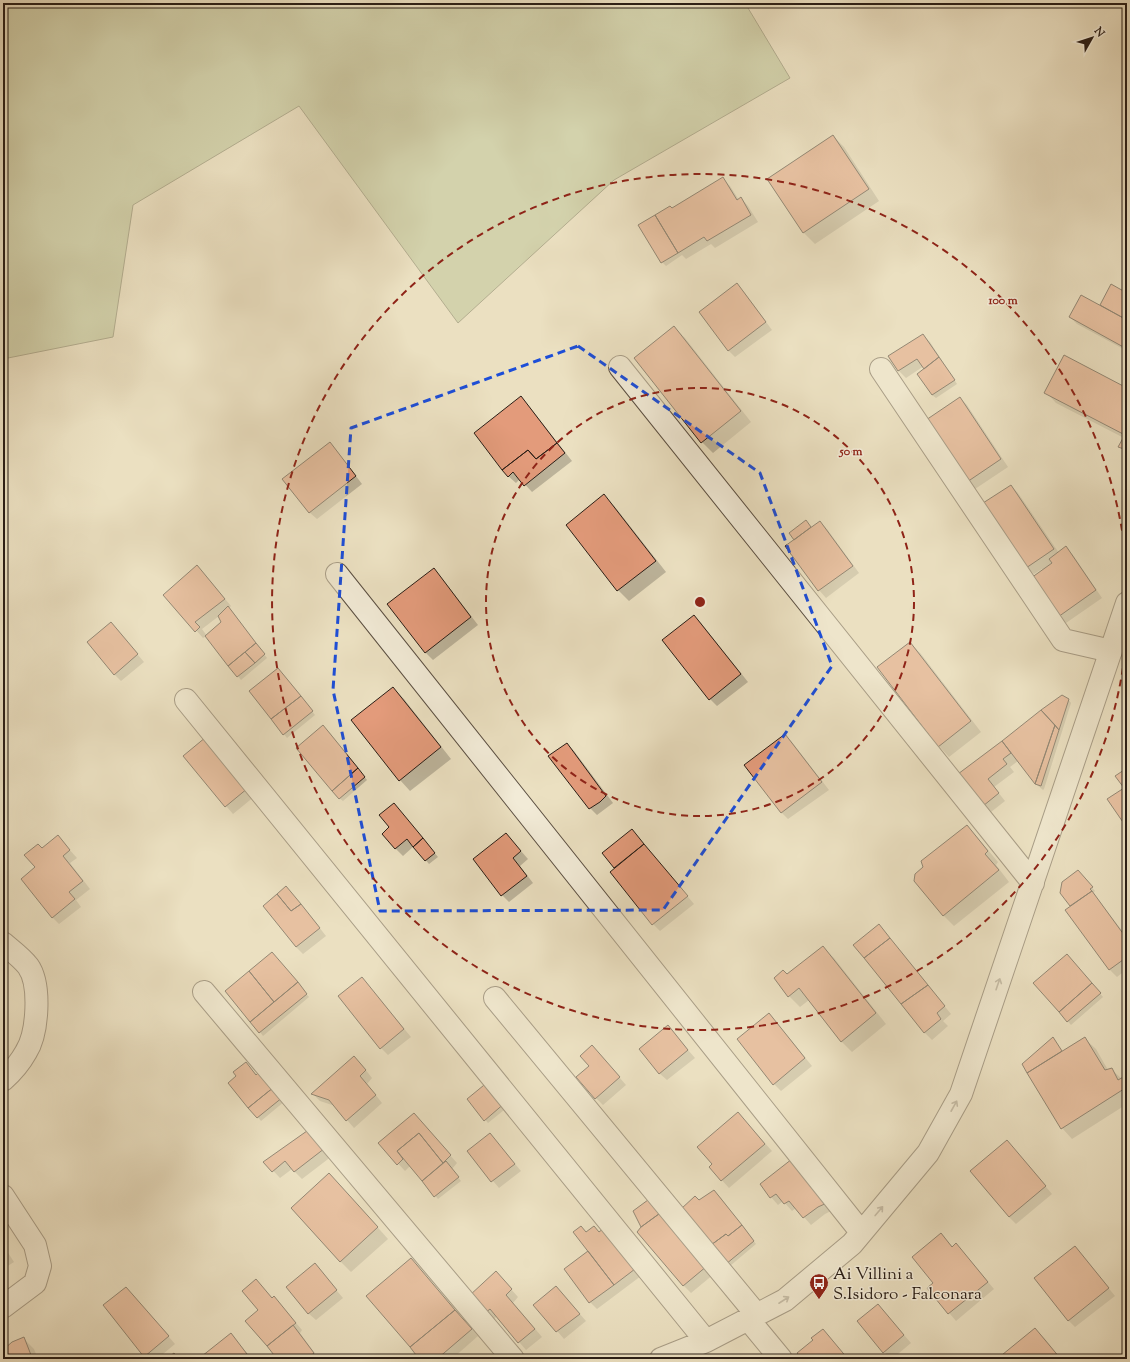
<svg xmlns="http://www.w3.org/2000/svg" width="1130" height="1362" font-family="'Sorts Mill Goudy',serif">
<rect width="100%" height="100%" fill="#ebe0c1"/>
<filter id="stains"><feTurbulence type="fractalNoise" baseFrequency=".005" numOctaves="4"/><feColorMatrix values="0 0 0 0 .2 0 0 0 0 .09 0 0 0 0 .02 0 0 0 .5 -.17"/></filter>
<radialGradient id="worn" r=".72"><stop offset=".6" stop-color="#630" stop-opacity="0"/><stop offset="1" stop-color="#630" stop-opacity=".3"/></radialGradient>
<path fill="#b6c293" stroke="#707054" d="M3,3H745L790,78L614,180L458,323L299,106L133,205L113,337L3,359Z"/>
<path fill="#0003" fill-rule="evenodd" d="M833,136L844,147L879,201L815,244L804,233L768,180Z
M723,179L730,186L739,200L741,198L748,206L758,222L715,248L711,244L686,259L682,255L666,266L662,262Z
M737,285L744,292L772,330L735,357L728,350Z
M1112,286L1127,294V351L1077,324L1070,317L1100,307Z
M674,327L685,338L751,422L713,453L702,442Z
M923,335L930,342L957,384L936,398L932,395L926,369L924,366L906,378L899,371L889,357Z
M1127,389V451L1120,446L1124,438L1056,403L1046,392Z
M521,398L528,405L572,461L532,492L520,479L516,483L508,476Z
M960,398L967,405L1008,467L975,489L968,482Z
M330,444L337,451L362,484L317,519L309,512Z
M1011,486L1018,493L1059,553L1066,548L1073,555L1102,598L1066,623L1059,616L1042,569L1034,574L1026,567Z
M604,496L615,507L666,572L629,601L618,590L567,525Z
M806,522L812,528L820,522L827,529L859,573L826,598L819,590L787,547L796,540Z
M434,570L441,577L478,625L433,660L426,653L389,605Z
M204,574L231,606L229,608L235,615L267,658L241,680L206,636L203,638L165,595ZM219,616L222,622L207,636L202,629Z
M694,616L701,623L748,682L717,706L710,699Z
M111,623L144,662L121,681L114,674Z
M910,643L921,654L981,732L949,757L939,746Z
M278,670L285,677L315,715L287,738L250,692Z
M393,688L404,699L451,759L410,791L400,780Z
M1068,699L1071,703L1044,789L1043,790L1036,784L1018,761L1010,767L1014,772L994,787L1005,801L991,812L960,775L1042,711Z
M323,726L330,733L367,780L343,801L339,798Z
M785,735L792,742L829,790L788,819L781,812Z
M206,739L255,796L233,814L184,757Z
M567,744L574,751L613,803L597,815L590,808Z
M1127,769V826L1109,800L1125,789L1116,776Z
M394,804L438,857L429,864L414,846L403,856L396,849L390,828Z
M967,826L977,837L998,862L996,865L1009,882L954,926L943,915Z
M632,830L694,904L660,931L653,924L616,868L603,853Z
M506,834L528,859L520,866L533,883L509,902L502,895Z
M58,837L77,858L70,863L90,889L76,900L81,907L59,924L52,917L36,868L42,849Z
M1078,872L1095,891L1093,893L1127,937V969L1117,977L1110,970L1066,910L1072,906L1071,905Z
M264,906L304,908L326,936L303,954L296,947Z
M893,943L951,1014L943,1021L948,1026L932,1040L924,1032Z
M823,947L834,958L886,1024L852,1052L841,1041L809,1000L800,1007L789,996L787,975Z
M272,954L309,997L263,1036L260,1032Z
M362,978L411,1037L388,1055L381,1048Z
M1035,983L1098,991L1103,997L1071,1025Z
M776,1022L812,1066L781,1091L774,1084Z
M668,1027L695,1058L667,1080L659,1073Z
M1053,1039L1063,1052L1085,1039L1096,1049L1108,1070L1111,1069L1122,1079H1127V1104L1072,1139L1062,1128L1023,1064Z
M592,1046L626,1085L603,1105L596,1098L590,1066Z
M361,1064L372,1078L367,1084L382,1103L354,1128L335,1106L320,1101L313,1094Z
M253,1071L285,1101L261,1121L249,1107Z
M468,1099L509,1106L488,1123Z
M745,1121L772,1151L729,1188L710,1167Z
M421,1122L457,1163L452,1169L461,1181L438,1199L410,1166L405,1171L379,1143Z
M321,1134L336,1153L302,1179L292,1169L280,1178L265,1162Z
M490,1134L521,1171L499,1188L468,1151Z
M1014,1149L1052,1194L1016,1224L1009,1217Z
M792,1160L835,1209L825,1214L811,1225L796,1208L792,1211L783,1201L778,1205L771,1197Z
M340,1185L388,1239L351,1272L340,1261Z
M714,1191L721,1198L756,1244L730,1266L699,1202Z
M594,1227L641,1276L597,1309L590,1302L565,1270L590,1251L587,1233Z
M643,1227L714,1274L691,1293L683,1285Z
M941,1234L953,1247L963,1252L994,1289L956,1321L928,1288L934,1283Z
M3,1245L14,1262L3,1269Z
M1075,1247L1082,1255L1115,1296L1075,1327L1068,1320Z
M410,1259L421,1270L478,1336L452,1359H420Z
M315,1265L343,1298L316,1320L308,1313Z
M256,1280L273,1299L281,1305L302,1330L300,1333L319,1359H279L259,1311Z
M503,1280L518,1297L513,1303L542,1337L526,1350L497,1316L493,1320L486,1313Z
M556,1287L586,1321L564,1339L535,1305Z
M133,1295L175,1344L157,1359H147L144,1356Z
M878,1305L911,1343L892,1359L884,1352L858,1321Z
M1035,1329L1046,1340L1061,1359H999Z
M231,1334L252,1359H206Z
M23,1338L34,1349L38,1359H3V1351Z"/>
<path fill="#e39b7b" stroke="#2a1e16" d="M833,135L869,189L803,233L767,179Z
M723,177L737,200L741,197L751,215L707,241L704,237L678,253L655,215L670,206L672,208Z
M655,215L678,253L661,263L638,225Z
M737,283L766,322L728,351L699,312Z
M1111,284L1127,293V320L1100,305Z
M1081,295L1127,320V349L1069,317Z
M674,326L741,411L701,443L634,358Z
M923,334L939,357L924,369L917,359L898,371L888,356Z
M1064,355L1127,388V431L1125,435L1044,393Z
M939,357L955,380L932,395L917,374Z
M521,396L557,443L536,459L528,450L502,470L474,433Z
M960,397L1001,459L967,482L926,420Z
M1127,431V450L1118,447Z
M330,442L356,476L309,513L282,479Z
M557,443L565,453L524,486L513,472L508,477L502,470L528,450L536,459Z
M1011,485L1054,549L1026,568L983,503Z
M604,494L656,561L617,591L566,525Z
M806,520L811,527L794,540L789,533Z
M820,521L853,566L818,591L785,546Z
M1066,546L1096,590L1058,617L1031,578L1052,563L1049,559Z
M197,565L225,599L195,622L200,627L195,632L163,595Z
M434,568L471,617L425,653L387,604Z
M228,606L256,643L228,666L205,636L221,622L218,616Z
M694,615L741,674L709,700L662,640Z
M111,622L138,654L114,675L87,642Z
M910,642L971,721L938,747L877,667Z
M256,643L265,654L255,663L245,652Z
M245,652L255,663L237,677L228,666Z
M278,668L301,696L271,719L249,691Z
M393,687L441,747L399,781L351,720Z
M1062,695L1069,699L1059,730L1041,710Z
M301,696L313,711L283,735L271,719Z
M1041,710L1055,725L1035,784L1002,741Z
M323,725L358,768L332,791L296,748Z
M1055,725L1059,730L1041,786L1035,784Z
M785,734L822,782L781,813L744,765Z
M206,737L248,788L225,807L183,756Z
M1002,741L1011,753L1003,759L1007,764L988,779L999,793L983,806L958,774Z
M567,743L606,796L600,802L589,809L548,756Z
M358,768L365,777L339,799L332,791Z
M1127,768V786L1124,788L1115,776Z
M1124,788L1127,793V828L1107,799Z
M394,803L423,838L413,847L407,839L395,849L382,834L389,827L379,815Z
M967,825L988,851L985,854L999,870L943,916L914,881L915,874L923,867L921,861Z
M632,829L644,844L614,868L602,853Z
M506,833L521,851L513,858L527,876L501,896L473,859Z
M58,835L70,850L63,856L83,881L69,892L75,899L52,918L21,879L35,867L24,855L38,844L42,848Z
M423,838L435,853L425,861L413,847Z
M644,844L688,896L652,925L610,872Z
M1078,870L1093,887L1090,889L1092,891L1070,906L1060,893L1062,882Z
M286,886L301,904L291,911L277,894Z
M1092,891L1127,939V957L1109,970L1065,910Z
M277,894L291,911L301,904L320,928L296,947L263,906Z
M879,924L890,938L864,958L853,945Z
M890,938L928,985L901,1004L864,958Z
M823,946L876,1013L841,1042L799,988L788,997L774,978L783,970L787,974Z
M272,952L298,982L274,1002L249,971Z
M1067,954L1092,983L1059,1012L1033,983Z
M249,971L274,1002L250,1022L225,991Z
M362,977L404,1029L380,1049L338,996Z
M298,982L307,994L259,1033L250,1022Z
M1092,983L1101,993L1067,1022L1059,1012Z
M928,985L945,1006L937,1013L941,1019L924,1033L901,1004Z
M769,1013L805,1058L773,1085L737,1039Z
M668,1025L688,1050L659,1074L639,1049Z
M1053,1037L1062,1051L1027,1073L1022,1064Z
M1085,1037L1105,1070L1112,1068L1118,1080L1125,1076L1127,1079V1087L1061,1129L1027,1073Z
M592,1045L620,1077L595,1099L576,1077L589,1066L580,1056Z
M354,1056L366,1070L360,1076L376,1095L346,1121L329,1100L311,1094Z
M246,1062L256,1075L260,1071L274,1087L248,1108L228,1083L236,1076L233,1072Z
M489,1081L506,1102L484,1121L467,1099Z
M274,1087L283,1097L257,1118L248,1108Z
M738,1112L765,1144L721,1181L709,1167L712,1164L697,1147Z
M414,1113L451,1155L443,1163L419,1133L397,1151L403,1159L397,1165L378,1143Z
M314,1126L329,1145L294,1172L285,1161L272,1172L263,1162Z
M419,1133L443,1163L422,1181L397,1151Z
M490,1133L515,1164L491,1182L467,1151Z
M1007,1140L1046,1186L1009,1217L970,1171Z
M792,1159L829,1202L818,1207L803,1218L789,1201L784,1204L776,1194L770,1198L760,1184Z
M446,1161L459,1177L434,1197L422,1181Z
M329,1173L378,1227L340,1262L291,1208Z
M714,1190L742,1225L728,1236L726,1234L711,1245L681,1209L695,1196L699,1200Z
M652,1197L663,1211L641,1227L633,1211Z
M663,1211L707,1266L683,1286L637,1232L641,1227Z
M742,1225L754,1241L726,1264L711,1245L726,1234L728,1236Z
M581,1226L586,1232L594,1226L599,1232L604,1228L635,1269L614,1285L573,1232Z
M941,1233L952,1247L956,1243L988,1282L948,1314L927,1288L933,1283L912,1257Z
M1075,1246L1109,1288L1068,1321L1034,1278Z
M588,1251L614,1285L589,1303L564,1269Z
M411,1258L455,1310L410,1347L366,1296Z
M315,1263L337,1290L308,1314L286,1287Z
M496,1271L512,1289L506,1295L535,1329L518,1343L490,1309L485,1313L469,1296Z
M256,1279L272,1298L274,1296L296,1323L267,1346L245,1321L258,1310L242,1291Z
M556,1286L580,1314L556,1332L533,1305Z
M126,1287L169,1336L144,1357L103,1305Z
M878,1304L904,1335L883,1353L857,1321Z
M455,1310L472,1329L437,1359H419L410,1347Z
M293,1325L314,1353L307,1359H277L267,1346Z
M1035,1328L1060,1358L1059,1359H997Z
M823,1329L848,1359H802L797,1353L813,1340L811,1338Z
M231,1333L250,1358L248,1359H205L202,1356Z
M24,1337L31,1355L22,1359H3V1350L12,1342Z
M174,1353L179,1359H166Z"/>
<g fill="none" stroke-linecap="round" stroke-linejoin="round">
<defs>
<path id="minor" d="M620,367L1033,883
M881,369L1063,640L1111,651
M337,574L861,1232
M186,700L706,1341
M3,943C11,950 21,957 28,966C41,984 38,1033 26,1052C21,1061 11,1073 3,1080
M204,992L513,1359
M495,998L757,1315
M3,1196L35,1245L40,1266L35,1283L3,1307
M748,1319L781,1359
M661,1359L706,1341L785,1300L852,1244L928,1153L961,1094L1127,603"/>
</defs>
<use href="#minor" stroke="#5a4e41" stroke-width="24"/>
<use href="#minor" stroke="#f2ebd7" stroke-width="22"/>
</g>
<defs><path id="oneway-shaft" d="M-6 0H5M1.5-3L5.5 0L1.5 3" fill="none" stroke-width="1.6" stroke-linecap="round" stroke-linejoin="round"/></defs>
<g stroke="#988f80">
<use href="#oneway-shaft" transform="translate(998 984) rotate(-71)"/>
<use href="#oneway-shaft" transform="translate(954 1106) rotate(-61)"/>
<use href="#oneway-shaft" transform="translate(879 1211) rotate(-50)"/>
<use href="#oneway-shaft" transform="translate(784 1300) rotate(-33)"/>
</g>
<path d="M0 0H1130V1362H0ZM578,346L760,473L832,666L663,910L380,911L333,690L351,428Z" fill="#ebe0c1" fill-opacity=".55" fill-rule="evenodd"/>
<path fill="none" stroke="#1d4ed8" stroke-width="3" stroke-dasharray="8 5" stroke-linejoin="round" d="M578,346L760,473L832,666L663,910L380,911L333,690L351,428Z"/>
<g fill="none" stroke="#8f2418" stroke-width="2" stroke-dasharray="7 5">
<circle cx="700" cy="602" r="214"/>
<path d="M1127 632A428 428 0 1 1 1127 572"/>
</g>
<defs>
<symbol id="bus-pin" viewBox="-11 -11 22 30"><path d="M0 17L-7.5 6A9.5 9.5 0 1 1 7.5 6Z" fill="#8f2418" stroke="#f2ebd7"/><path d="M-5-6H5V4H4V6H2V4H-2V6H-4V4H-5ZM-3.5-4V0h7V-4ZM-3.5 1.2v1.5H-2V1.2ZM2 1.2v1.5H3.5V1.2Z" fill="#fff"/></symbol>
</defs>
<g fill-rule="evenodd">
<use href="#bus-pin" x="808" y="1272" width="22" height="30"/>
</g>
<g text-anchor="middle" stroke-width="3" stroke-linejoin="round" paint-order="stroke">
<g font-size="17" fill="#2a1e16" stroke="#f2ebd7" text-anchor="start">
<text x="833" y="1279">Ai Villini a<tspan x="833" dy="20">S.Isidoro - Falconara</tspan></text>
</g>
</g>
<circle cx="700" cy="602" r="6" fill="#8f2418" stroke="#f2ebd7" stroke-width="2"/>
<g font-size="12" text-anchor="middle" font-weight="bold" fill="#8f2418" stroke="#f2ebd7" stroke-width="3" stroke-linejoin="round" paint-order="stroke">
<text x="1003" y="304">100 m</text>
<text x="851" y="455">50 m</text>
</g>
<rect width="1130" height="1362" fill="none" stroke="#ebe0c1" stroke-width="16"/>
<rect x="4" y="4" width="1122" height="1354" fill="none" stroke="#2a1e16" stroke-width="2"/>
<rect x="8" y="8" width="1114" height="1346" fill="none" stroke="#2a1e16"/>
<g transform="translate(1092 38) rotate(51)" stroke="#f2ebd7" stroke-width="3" paint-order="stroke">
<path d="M0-3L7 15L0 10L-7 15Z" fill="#2a1e16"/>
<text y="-6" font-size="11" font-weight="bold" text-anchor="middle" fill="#2a1e16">N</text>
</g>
<rect width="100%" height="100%" filter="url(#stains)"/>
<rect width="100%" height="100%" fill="url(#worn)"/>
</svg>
